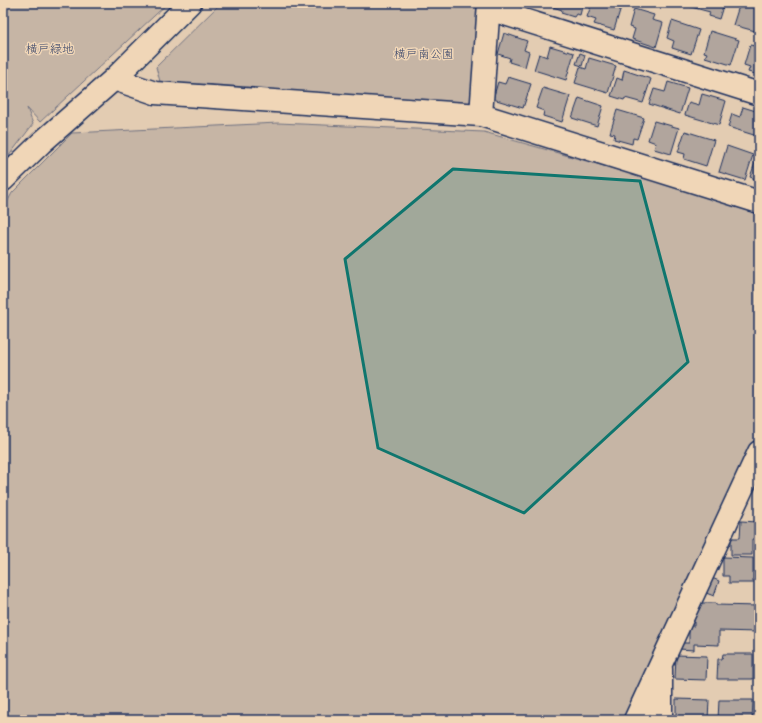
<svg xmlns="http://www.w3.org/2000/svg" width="762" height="723" font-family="Mynerve,'Klee One',sans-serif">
<rect width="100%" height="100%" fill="#e3ccb2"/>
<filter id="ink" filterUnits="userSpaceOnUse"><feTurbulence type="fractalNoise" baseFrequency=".025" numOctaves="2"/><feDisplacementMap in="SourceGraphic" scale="8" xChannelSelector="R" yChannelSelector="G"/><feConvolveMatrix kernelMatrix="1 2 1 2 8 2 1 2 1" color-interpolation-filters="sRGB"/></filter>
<g filter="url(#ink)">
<path fill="#c6b5a5" stroke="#707282" d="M3,3H168L40,122L27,108L33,124L8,157L3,161Z
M221,3H479L473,108L161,85L156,67Z
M278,123L484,132L759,210V432L738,480L627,720H3V210L12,193L72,133Z"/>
<path fill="#b1a59d" stroke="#1b2f5e" d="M555,3H583L580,15L576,14L574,17L561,13L562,10L553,7Z
M592,3H608L621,7L614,30L594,24L596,20L587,17Z
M693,3H724L719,19L709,16L710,12L691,7Z
M740,3L759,4V17L755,31L733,25Z
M634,9L654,15L652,20L663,23L656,47L632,39L635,29L629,27Z
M672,21L699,30L691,54L672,48L674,41L667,38Z
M710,31L739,40L731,65L705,57L707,53L704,52Z
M504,33L527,41L524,50L529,52L525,67L509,62L510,58L498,54Z
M750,45L759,47V75L748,72L750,67L744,65Z
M550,46L574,53L566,80L534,70L539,54L547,57Z
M580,53L585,55L582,66L576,64Z
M589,58L616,66L608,93L575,83L580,67L586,69Z
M624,70L651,79L643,103L625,98L624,100L611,96L617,78L622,80Z
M508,77L531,84L523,108L493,99L498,82L505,84Z
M668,82L688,88L680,114L649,104L654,89L665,92Z
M543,88L570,96L562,122L543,116L544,111L536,108Z
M702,94L726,101L719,125L685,115L689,102L699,105Z
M579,98L603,106L597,126L572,118Z
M743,107L759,112V130L757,136L728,127L732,114L740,117Z
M617,110L644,118L637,139L633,138L632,144L614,139L615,134L610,133Z
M654,121L679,128L671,154L654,149L656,143L648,140Z
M685,131L714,140L706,166L684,159L685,154L678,152Z
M727,146L753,155L745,180L719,172Z
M758,154L759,155V186H756L758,180L750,177Z
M741,521L758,522V539H752V555H731V538H740Z
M723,557L753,558V583H729V576H723Z
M712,578L719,581L714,596L706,593Z
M698,603H716V605L758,606V632L719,631V645L694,644V650L679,649V643H689V626H694V610Z
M723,654H753V679H717L718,659H722Z
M676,655L707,656L706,680L675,679Z
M676,699L709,700L708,720H676Z
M719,700H753L752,720H718Z"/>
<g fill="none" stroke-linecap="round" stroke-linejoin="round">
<defs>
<path id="minor" d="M489,3L481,115L759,202
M489,9L759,94
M114,79L155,93L481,115
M635,720L759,452
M661,720V669"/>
<path id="tertiary" d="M3,180L41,143L114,79L190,3"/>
</defs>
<use href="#minor" stroke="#1b2f5e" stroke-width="25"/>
<use href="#tertiary" stroke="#1b2f5e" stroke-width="25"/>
<use href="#minor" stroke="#f0d6b7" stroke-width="22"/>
<use href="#tertiary" stroke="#f0d6b7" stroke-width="22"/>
</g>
</g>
<path fill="#0f766e" fill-opacity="0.2" stroke="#0f766e" stroke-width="3" stroke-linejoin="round" d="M453,169L640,181L688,362L524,513L378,448L345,259Z"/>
<g text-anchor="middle" stroke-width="3" stroke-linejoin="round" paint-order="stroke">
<g font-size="12" fill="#354369" stroke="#f0d6b7">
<text x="50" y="53">横戸緑地</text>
<text x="424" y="58">横戸南公園</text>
</g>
</g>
<rect width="762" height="723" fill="none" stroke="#f0d6b7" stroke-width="16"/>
<rect x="8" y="8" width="746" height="707" fill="none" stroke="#1b2f5e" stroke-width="1.5" filter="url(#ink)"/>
</svg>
